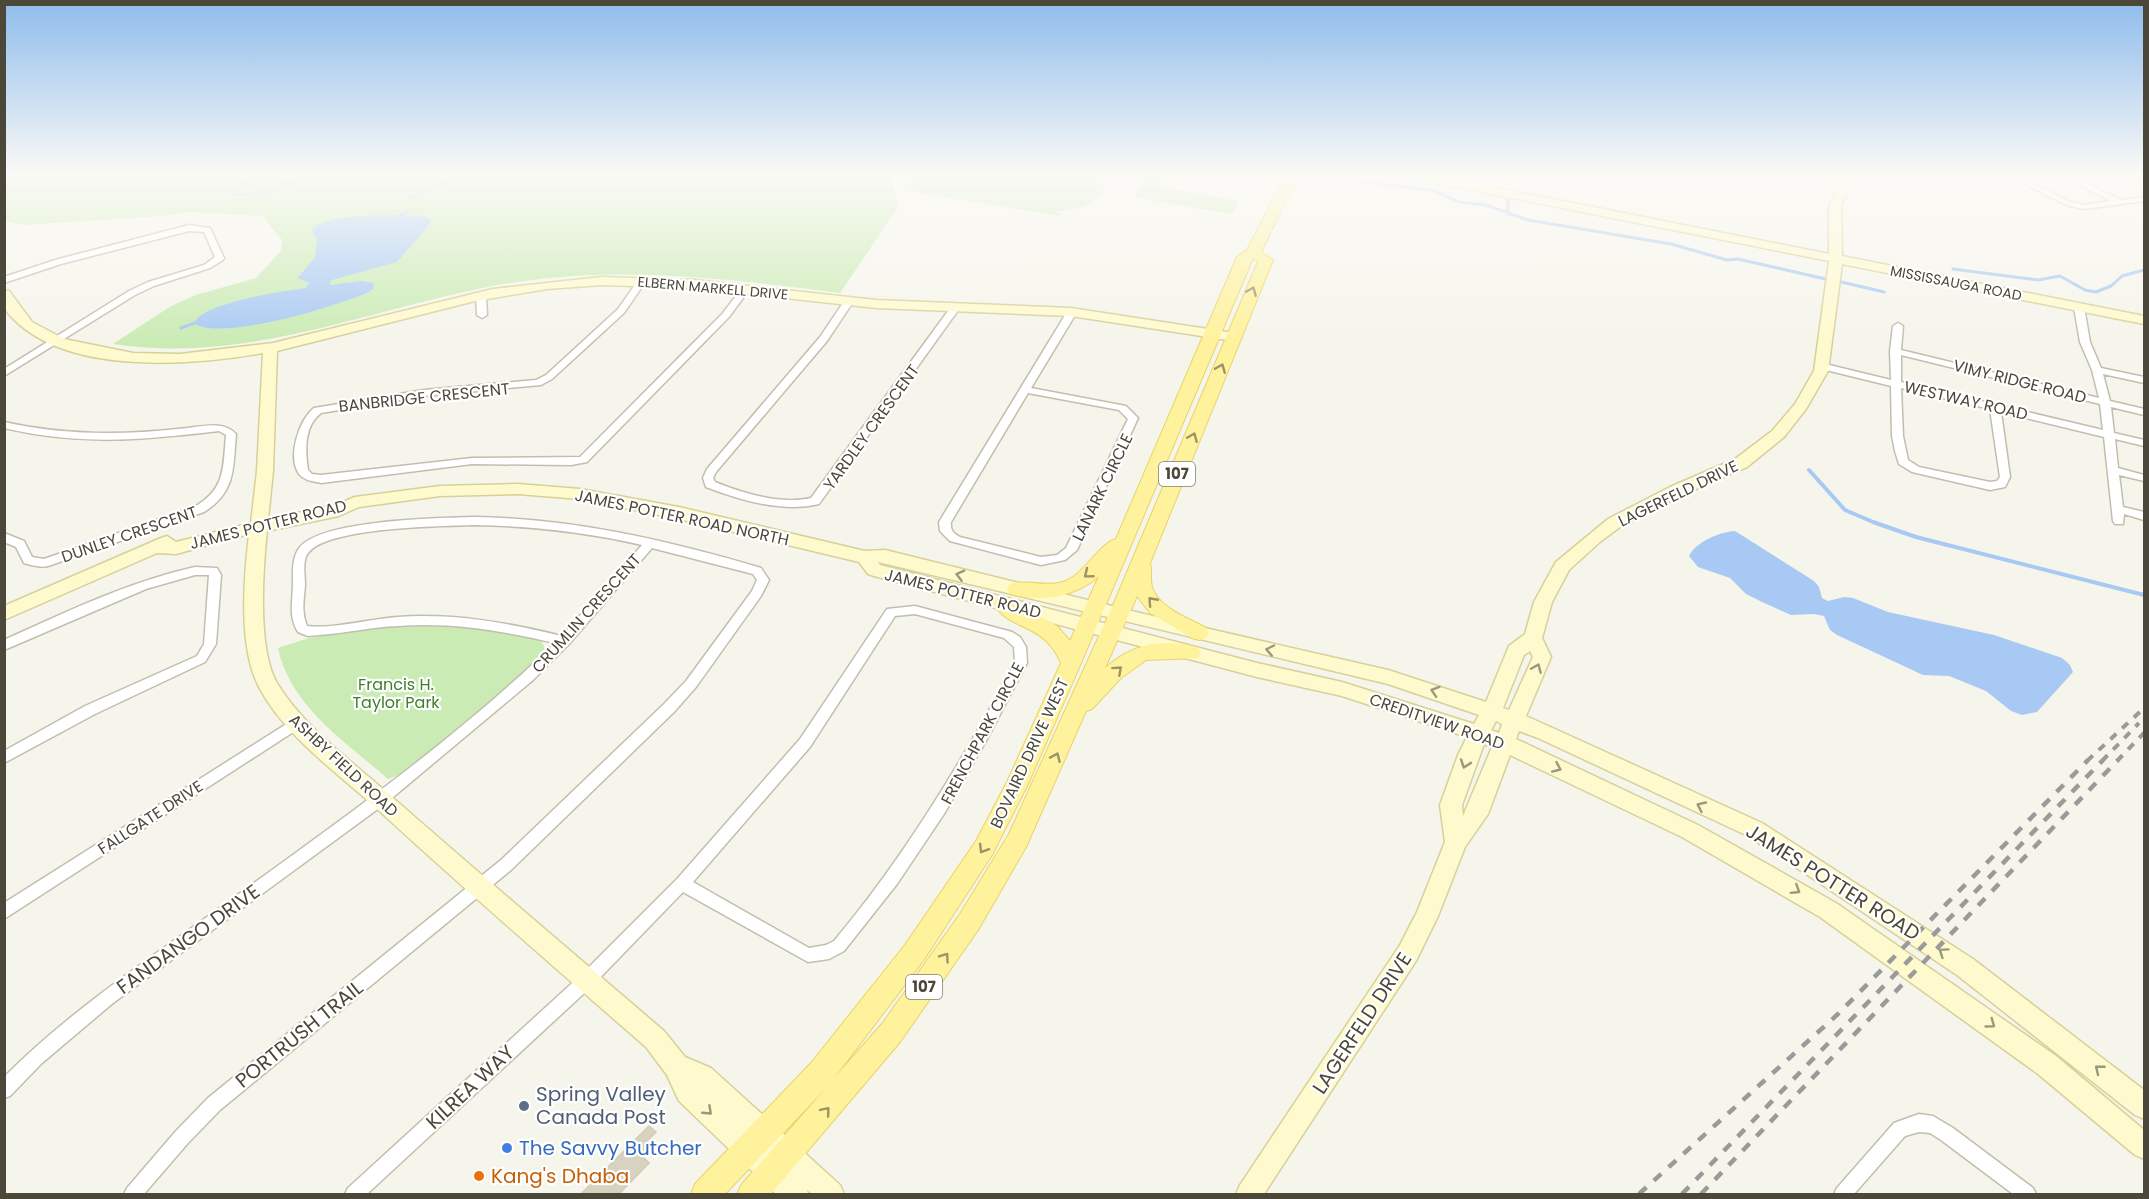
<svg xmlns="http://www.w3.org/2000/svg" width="2149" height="1199" font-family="Poppins,sans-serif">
<rect width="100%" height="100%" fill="#f6f5ec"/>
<path fill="#caebb4" d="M5,175H891L898,207L840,293C728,279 623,265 510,283C376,305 253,365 113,344L171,306L196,295L256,278L281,251L282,240L262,216L191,212L163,216L23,225L5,221Z
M902,175H914L915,178L918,175H1100L1104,186C1098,207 1071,210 1053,212L1061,214L1060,216L903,190L908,184Z
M1127,175H1151L1165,180L1162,187L1239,201L1232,214L1134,197L1145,181Z
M387,627C438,625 491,627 541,641L546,650L526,670L406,772L388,779C346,742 290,706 278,648L309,638Z"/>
<path fill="#a8c9f3" d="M423,216L431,220L428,226L397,262L332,280L329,285L362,281L374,283L373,289L367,293C336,306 224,341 195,324C196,304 288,290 306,288L309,283L298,278L315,257L317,239L312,230C327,212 399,216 423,216Z
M1735,531L1814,581L1819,587L1822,598L1828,601L1844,597L1853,598L1888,612L1994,635L2062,658L2070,665L2073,672L2037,712L2022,715L2011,711L1986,691L1949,676L1923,675L1837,635L1830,630L1824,616L1814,614L1791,615L1762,602L1746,594L1730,578L1698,567L1689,556C1696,542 1719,532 1735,531Z"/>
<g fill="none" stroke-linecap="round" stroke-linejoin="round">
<path stroke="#a8c9f3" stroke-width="3" d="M254,175L232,195L262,193L311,175
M413,175H420
M1340,175L1365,182L1431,190L1460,202L1486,205L1528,220L1671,244L1727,260L1738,259L1830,280
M410,198L451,180L454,175
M1508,199V215
M395,219L408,211
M1953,269L2038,280L2060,276L2085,290L2096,292L2111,286L2122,276L2144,270
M1837,281L1884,292
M181,328L200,321"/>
<path stroke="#a8c9f3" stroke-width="4" d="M1809,470L1845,510L1873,522L1916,537L2144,595"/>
</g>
<path fill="#d8d3c1" stroke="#d3ccb4" stroke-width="1.5" d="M649,1126L656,1132L643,1145L647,1148L641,1155L649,1163L619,1194H581Z"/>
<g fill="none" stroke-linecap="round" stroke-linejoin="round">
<defs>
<path id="street" d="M2006,175H2016L2071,202L2085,205L2111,201L2059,175H2069L2121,200L2144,197V201L2085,209L2069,206Z
M189,225L210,228L224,258L223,260L210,268L154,286L135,295L4,376V369L129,291L148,282L204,265L215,257L204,232L189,231L61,264L4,283V277L55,260Z
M642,278L646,281L624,313L552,379L541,385L424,396L321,413C304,426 305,450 308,470L312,474L321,475L472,458L580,457L723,313L742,288H748L749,290L729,317L587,462L571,465L472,464L321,483C313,481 305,481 299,474C287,457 299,420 314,408L424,390L536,380L546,375L618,309L639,279Z
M481,293L486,296L487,315L482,318L477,315L476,296Z
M848,299L853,302L827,341L716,472L713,478L715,482C742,493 781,505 811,498L951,307H957L959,309L819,504C783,513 740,500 706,487L703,478L707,469L820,337L845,300Z
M2079,304L2084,307L2090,342L2101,368L2144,377V383L2103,374L2110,401L2144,409V415L2111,407L2114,433L2144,440V446L2115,439L2118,468L2144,475V481L2119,475L2123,507L2144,512V520L2124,514L2123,524H2115L2113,521L2104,437L2001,412L2010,477L2005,487L1990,490L1912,472L1899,464L1895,451L1892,436L1891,386L1818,368L1816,366L1821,363L1891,380L1890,351L1893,326L1898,323L1903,326L1901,350L2099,398L2092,370L2080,342L2074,307ZM1901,355L2100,404L2103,430L1901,382ZM1901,388L1990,409L2000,477L1997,481L1990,482L1919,467L1908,460L1903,436Z
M1072,309L1077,312L1031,388L1126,406L1138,418L1077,550L1065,560L1041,565L950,541L940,531L939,522L1067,312ZM1028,393L1119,410L1128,419L1066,548L1057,555L1041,557L960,537C953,533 950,530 951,522Z
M4,422C68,436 124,435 188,428C205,426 223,421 236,434C233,468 236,492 204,512L48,566C41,568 31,565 24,563L16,547L4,542V533L24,541L32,557L44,559L196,506C226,488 223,467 226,435L219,431C142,440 82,446 4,428Z
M475,517C575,519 666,540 761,568L769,580L761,596L696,687L674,712L511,870L220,1110L188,1143L144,1194H124L127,1188L176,1131L208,1098L501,860L664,704L686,681L752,591L757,580L753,574L652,548L569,644L533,680L386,803L113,1003L42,1063L10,1096L4,1098V1077C67,1014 141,964 214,912C331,827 451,744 555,643C504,631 451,622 398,626C372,627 346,633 320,635L308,636L298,632C288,616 293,601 293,583C293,570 292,557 300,547C323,520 438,518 475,517ZM475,525C532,526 587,532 642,545L562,636C509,623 453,613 398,617C368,619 336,629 307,626C301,612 304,599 305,585C305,575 302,561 308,553C327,527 443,526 475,525Z
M195,567L217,568L221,575L216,644L205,662L95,714L4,763V751L85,706L197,656L204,644L209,575H195L146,589L4,650V640C66,612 128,582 195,567Z
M915,606L1012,632L1020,637L1026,647L1027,663L986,741L944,814L897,884L844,951L829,959L808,962L683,892L593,985L367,1194H345L348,1188L581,975L677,879L800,739L887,609ZM915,614L1004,638L1014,647L1015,663C962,761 906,855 834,941L826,945L809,948L693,882L810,747L895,616Z
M296,718L301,719L303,723L301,727L4,919V903Z
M1919,1114L1933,1116L1953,1128L2033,1188L2036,1194H2013L1941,1140L1930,1133L1919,1132L1905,1136L1854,1194H1834L1837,1188L1894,1123Z"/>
<path id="secondary" d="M1409,175H1433L1829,254V204L1848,175H1860L1841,204L1842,256L2144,316V324L1842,264L1828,371L1806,409L1784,437L1747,467L1682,495L1620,527L1601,541L1569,570L1552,602L1542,638L1551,657L1526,716L1762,823L1973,959L2144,1090V1119L2135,1115L1957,975L1788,862L1746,835L1538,738L1519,731L1516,739L1698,825L1836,903L2056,1056L2144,1130V1159L2135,1155L2038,1074L1820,917L1682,837L1510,755L1488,814L1465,847L1438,916L1416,961L1264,1194H1236L1240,1185L1400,945L1417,912L1445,842L1440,805L1458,755L1467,737L1342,696L1257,677L874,576L868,574L859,562L679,519L580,499L518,494L440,496L359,507L339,516L267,531C263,569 257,649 277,683C304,728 353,762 392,797C482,876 573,953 664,1031L685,1057L711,1068L840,1185L844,1194H812L807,1190L808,1194H776L679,1101L667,1075L646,1047C555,968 464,889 375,807C335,771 284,735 259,687C238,647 244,578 249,534L176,554L157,553L4,620V606L161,538L167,536L176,542L251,523L257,471L263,353C188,366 55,377 4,308V290L9,291L32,322L64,339L133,353L180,354L273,343L493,289L602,277L695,280L876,300L1071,308L1234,333L1241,337L1234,341L1071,316L876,308L695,288L602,285L547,289L475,301L277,351L273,471L268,519L335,505L355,497L440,486L518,484L580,489L679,507L865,551L885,550L1144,614L1388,670L1486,702L1509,646L1525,634L1534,602L1556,562L1608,519L1670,487L1735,459L1772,431L1795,404L1814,371L1829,261L1415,179ZM878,562L1388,684L1479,715L1474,724L1342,682L1257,663L880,565ZM1530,651L1533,657L1509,710L1503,708L1524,655ZM1496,721L1502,724L1499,733L1491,730ZM1484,744L1492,747L1463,816L1462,805Z"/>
<path id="primary" d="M1286,175H1298L1261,252L1273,260L1150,563C1152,571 1150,579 1152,587C1158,608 1189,618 1206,628L1209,633L1206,638L1199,640L1192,638L1150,613L1137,596L1105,668C1132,644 1163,637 1198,648L1201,653L1198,658L1146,660L1121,678L1092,709L1086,711L1026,847L978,930L900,1042L771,1194H737L742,1184L827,1087L725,1194H691L695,1184L812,1062L905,945L976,841L1007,782L1061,663C1043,621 1010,632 993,603L996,598H1010L1057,626L1070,641L1099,576C1075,597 1041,603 1010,594L1007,589L1010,584C1028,579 1048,588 1066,581C1086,572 1099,544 1116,539L1237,257L1247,250ZM1253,258L1258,262L1114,603L1009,834L960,914L882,1024L834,1078L923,961L992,855L1028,784L1081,663Z"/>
</defs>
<use href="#street" stroke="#c2beae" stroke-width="3"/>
<use href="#secondary" stroke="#d7d09b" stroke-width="3"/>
<use href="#primary" stroke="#e8d468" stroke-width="2"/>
<use href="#street" fill="#fff" fill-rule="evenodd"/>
<use href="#secondary" fill="#fffacd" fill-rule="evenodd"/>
<use href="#primary" fill="#fff29c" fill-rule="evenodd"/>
<path stroke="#9a9a9a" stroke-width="4" stroke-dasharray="8 8" stroke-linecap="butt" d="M2087,761L2144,708
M2102,761L2139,723
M2117,761L2144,733"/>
<path stroke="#9a9a9a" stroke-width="4.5" stroke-dasharray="10 10" stroke-linecap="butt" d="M1639,1194L1838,1014L2088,760
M1682,1194L2103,760
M1701,1194L2118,760"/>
</g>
<defs><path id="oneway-chevron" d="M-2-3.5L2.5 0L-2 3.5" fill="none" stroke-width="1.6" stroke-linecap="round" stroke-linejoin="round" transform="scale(1.5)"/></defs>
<g stroke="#9c9466">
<use href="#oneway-chevron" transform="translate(1252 291) rotate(-67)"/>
<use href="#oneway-chevron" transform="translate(1221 368) rotate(-68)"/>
<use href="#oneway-chevron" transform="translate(1193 437) rotate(-67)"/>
<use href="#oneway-chevron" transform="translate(1088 574) rotate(141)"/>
<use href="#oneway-chevron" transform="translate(1152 601) rotate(-132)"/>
<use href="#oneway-chevron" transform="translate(1118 670) rotate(-42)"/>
<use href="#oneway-chevron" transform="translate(1056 757) rotate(-66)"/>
<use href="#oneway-chevron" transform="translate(983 849) rotate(121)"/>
<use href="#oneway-chevron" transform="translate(945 957) rotate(-55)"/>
<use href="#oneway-chevron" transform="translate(826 1111) rotate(-50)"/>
</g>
<g stroke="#9c987c">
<use href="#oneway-chevron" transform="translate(960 575) rotate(-166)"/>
<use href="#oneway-chevron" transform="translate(1270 650) rotate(-168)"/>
<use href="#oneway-chevron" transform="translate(1537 668) rotate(-67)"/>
<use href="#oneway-chevron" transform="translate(1435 691) rotate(-162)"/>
<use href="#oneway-chevron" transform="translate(1465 764) rotate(109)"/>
<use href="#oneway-chevron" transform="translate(1557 768) rotate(24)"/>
<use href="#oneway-chevron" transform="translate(1701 806) rotate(-155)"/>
<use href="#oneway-chevron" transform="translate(1796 890) rotate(32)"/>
<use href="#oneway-chevron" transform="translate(1943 952) rotate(-145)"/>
<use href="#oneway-chevron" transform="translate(1991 1024) rotate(36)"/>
<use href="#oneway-chevron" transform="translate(2099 1069) rotate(-141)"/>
<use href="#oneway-chevron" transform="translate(708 1111) rotate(43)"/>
</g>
<linearGradient id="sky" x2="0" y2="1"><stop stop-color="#8ebcec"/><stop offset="0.51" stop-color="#fbfaf6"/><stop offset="1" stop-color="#fbfaf6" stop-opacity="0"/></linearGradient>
<rect width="2149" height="343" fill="url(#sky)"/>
<circle fill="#5c6f8a" stroke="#fff" stroke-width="2" cx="524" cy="1106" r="6"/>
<circle fill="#3f7fe0" stroke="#fff" stroke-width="2" cx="507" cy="1148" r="6"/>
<circle fill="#e8710a" stroke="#fff" stroke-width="2" cx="479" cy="1176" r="6"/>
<g text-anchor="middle" stroke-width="4.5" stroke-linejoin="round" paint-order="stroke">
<g font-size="14" fill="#4b4739" stroke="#fff">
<text transform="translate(1956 283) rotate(11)" y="5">MISSISSAUGA ROAD</text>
<text transform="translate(713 288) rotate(5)" y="5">ELBERN MARKELL DRIVE</text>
</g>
<g fill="#fff" stroke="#817e74" stroke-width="1.5">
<rect x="1159" y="462" width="36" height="24" rx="4.5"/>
<rect x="906" y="975" width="36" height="24" rx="4.5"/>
</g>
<g font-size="15" font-weight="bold" fill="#4b4739">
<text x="1177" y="479">107</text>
<text x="924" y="992">107</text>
</g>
<g font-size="16" fill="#4b4739" stroke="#fff">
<text transform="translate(2020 381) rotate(14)" y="6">VIMY RIDGE ROAD</text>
<text transform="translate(424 397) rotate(-6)" y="6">BANBRIDGE CRESCENT</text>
<text transform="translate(1966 400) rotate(13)" y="6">WESTWAY ROAD</text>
<text transform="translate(871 427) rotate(-54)" y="6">YARDLEY CRESCENT</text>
<text transform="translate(1102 487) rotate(-64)" y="6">LANARK CIRCLE</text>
<text transform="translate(1678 493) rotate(-26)" y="6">LAGERFELD DRIVE</text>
<text transform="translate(682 517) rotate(12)" y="6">JAMES POTTER ROAD NORTH</text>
<text transform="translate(268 524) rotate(-14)" y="6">JAMES POTTER ROAD</text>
<text transform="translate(129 534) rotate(-19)" y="6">DUNLEY CRESCENT</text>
<text transform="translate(963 593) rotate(14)" y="6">JAMES POTTER ROAD</text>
<text transform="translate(586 613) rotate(-48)" y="6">CRUMLIN CRESCENT</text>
<text transform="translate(1437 721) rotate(19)" y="6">CREDITVIEW ROAD</text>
<text transform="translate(982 733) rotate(-62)" y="6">FRENCHPARK CIRCLE</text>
<text transform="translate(1029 753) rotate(-65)" y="6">BOVAIRD DRIVE WEST</text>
<text transform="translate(344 765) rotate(43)" y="6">ASHBY FIELD ROAD</text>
<text transform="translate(150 817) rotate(-33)" y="6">FALLGATE DRIVE</text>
</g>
<g font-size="16" fill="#3d8029" stroke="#fff">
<text x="396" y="690">Francis H.<tspan x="396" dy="18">Taylor Park</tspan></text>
</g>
<g font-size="20" fill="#4b4739" stroke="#fff">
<text transform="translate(1833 882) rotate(32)" y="7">JAMES POTTER ROAD</text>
<text transform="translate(188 939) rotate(-36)" y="7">FANDANGO DRIVE</text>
<text transform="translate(1362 1023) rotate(-57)" y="7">LAGERFELD DRIVE</text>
<text transform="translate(299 1034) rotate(-39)" y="7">PORTRUSH TRAIL</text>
<text transform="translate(470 1087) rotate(-43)" y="7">KILREA WAY</text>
</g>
<g font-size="20" fill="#4e5e75" stroke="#fff" text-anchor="start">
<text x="536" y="1101">Spring Valley<tspan x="536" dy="23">Canada Post</tspan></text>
</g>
<g font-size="20" fill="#366cbe" stroke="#fff" text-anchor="start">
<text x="519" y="1155">The Savvy Butcher</text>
</g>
<g font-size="20" fill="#c56008" stroke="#fff" text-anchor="start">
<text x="491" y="1183">Kang's Dhaba</text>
</g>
</g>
<rect width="2149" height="1199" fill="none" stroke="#4b4739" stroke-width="12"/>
</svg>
